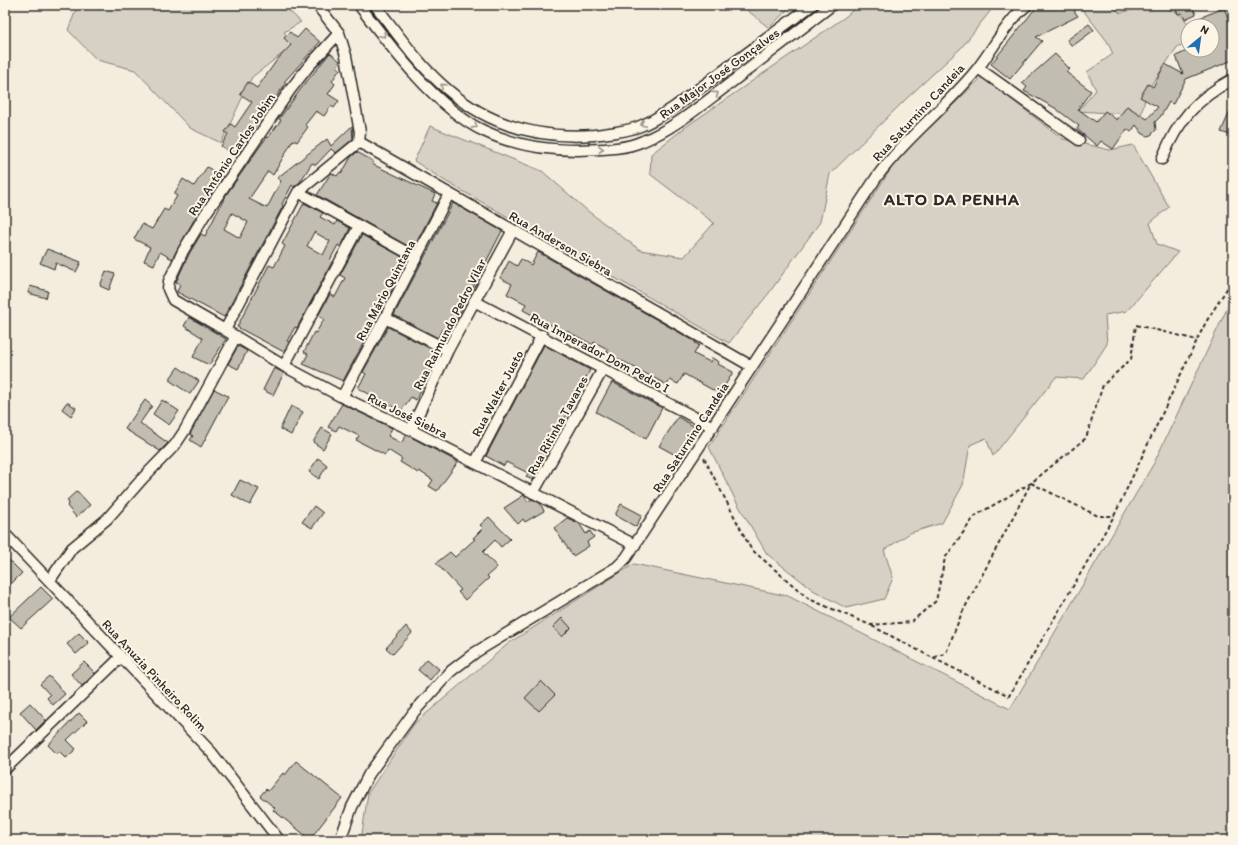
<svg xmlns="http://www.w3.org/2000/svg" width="1238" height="845" font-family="Itim,sans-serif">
<rect width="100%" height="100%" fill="#f4edde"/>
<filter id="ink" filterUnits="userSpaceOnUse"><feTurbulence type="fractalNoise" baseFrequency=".025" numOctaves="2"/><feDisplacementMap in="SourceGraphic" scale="8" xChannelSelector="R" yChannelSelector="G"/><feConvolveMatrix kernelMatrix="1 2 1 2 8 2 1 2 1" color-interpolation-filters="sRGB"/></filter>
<g filter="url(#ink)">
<path fill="#d6d1c4" stroke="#807e78" d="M78,5H283L301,22L284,32L295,44L252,77L221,143L190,128L135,70L97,60L68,30Z
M741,5H792L769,28Z
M859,5H995L961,48L906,99L830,174L820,222L769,293L729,343L445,181L414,161L430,126L542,171L589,212L640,250L684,257L714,223L650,174L651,154L687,126L845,17Z
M1079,5H1112L1120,13C1144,6 1174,0 1188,24C1189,27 1188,39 1188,45L1178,46L1147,91L1141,115L1078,111L1096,90L1087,72L1113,54L1107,41Z
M982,77L1063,139L1110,150L1133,145L1169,207L1150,223L1157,244L1178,252L1127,311L1105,315L1107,344L1084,379L1056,377L993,456L986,438L970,445L963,485L942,523L910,533L884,550L893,578L884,599L846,608L813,590L767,554L736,501L709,447L898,158Z
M1233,296V840H361L368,793L414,724L509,643L634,564L788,596L1010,709L1154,463Z"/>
<path fill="#c2bdb1" stroke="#2b2b2b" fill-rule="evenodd" d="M1038,5H1084L1074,11L1078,16L1036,37L1042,41L1010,79L991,64Z
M1174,5H1200L1193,8L1196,14L1185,19L1182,13L1178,14Z
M1224,8L1233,30V60L1186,79L1173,104L1169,102L1161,116L1155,122L1156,130L1151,135L1147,136L1142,133L1136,125L1131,132L1127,129L1113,149L1101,141L1097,146L1077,129L1079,126L1055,108L1024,91L1027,87L1022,83L1055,54L1070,69L1066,72L1091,91L1078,109L1096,122L1105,111L1117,120L1127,106L1147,119L1158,107L1140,97L1148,84L1153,87L1165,64L1183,74L1176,56L1189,50H1212V26H1203L1199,18Z
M1089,24L1094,30L1074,45H1071L1067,40Z
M305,29L320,42L284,82L286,83L248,136L250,137L237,157L221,146L228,134L225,132L231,124L235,127L252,102L240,94L248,82L257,88L277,60L291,45L284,38L290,32L297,38Z
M330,53L340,61L337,67L340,69L332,81L335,84L328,94L339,101L334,108L331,106L324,116L316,111L305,125L308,127L297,142L293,140L273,175L268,171L249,199L267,208L281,181L277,178L327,139L331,146L352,126L353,139L336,153L331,149L316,165L312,163L300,182L294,187L292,185L282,204L283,206L224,317L177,292L180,284L176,282L189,254L201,234L205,236L226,195L261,145L267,137L268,138L281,120L279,119L303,86ZM232,213L248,222L240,238L224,229Z
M1233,104V136L1221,132Z
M357,152L373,161L372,164L435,194L432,201L437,203L413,249L317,195L331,173L337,176L340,172L342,173L351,157Z
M207,167L223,177L198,213L172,259L160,252L154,265L144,261L150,247L134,239L142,224L152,229L164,209L168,211L177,196L174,194L183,179L194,186Z
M304,203L323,213L320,217L335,225L337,221L350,228L341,247L338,245L330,260L332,262L297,328L295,327L287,341L289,342L284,352L237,327L269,265L274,267L285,246L282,244ZM314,232L330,241L323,255L307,246Z
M453,203L502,231L450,332L442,329L438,338L394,315Z
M362,235L408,260L343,381L303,364L308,354L304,352L314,332L316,333L324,319L318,316L330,294L335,297L345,278L340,275Z
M47,249L81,262L76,272L56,263L54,269L40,263Z
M538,252L696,342L695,343L699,345L694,354L710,362L712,358L719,362L718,364L733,372L720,394L684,374L678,384L670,380L667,385L613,356L607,352L608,349L594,342L593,345L565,330L564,332L523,310L526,304L507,294L512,284L500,278L509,261L517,266L521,259L531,265Z
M106,271L115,274L109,290L100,286Z
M30,286L48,291L46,298L28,293Z
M189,317L226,339L209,365L193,357L203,338L184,326Z
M388,327L439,353L416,400L411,397L401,411L358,388L366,374L363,372Z
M544,345L590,370L533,480L526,477L528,473L506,462L504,466L486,456Z
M238,346L247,351L238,369L228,364Z
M178,367L199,381L190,394L169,380Z
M274,368L284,373L273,395L263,390Z
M612,382L662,408L646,439L596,412Z
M214,389L228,396L201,447L190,440L193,436L190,434Z
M145,400L152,406L140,423L168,443L160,451L125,429Z
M162,400L179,411L169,425L153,414Z
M67,402L76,408L71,416L62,409Z
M342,404L392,428L388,436L401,443L407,435L458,462L437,491L429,486L433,480L419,471L418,473L400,462L402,459L388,450L385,455L356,440L359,436L339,426L336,431L328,427Z
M291,406L303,412L291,435L280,429Z
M678,417L695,427L679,457L659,446Z
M322,428L332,434L323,449L313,442Z
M318,458L327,465L319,479L309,472Z
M240,480L259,489L250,505L232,495Z
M77,491L90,505L76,517L67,506L69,503L67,500Z
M524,495L528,502L532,499L540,503L544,511L525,522L523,519L518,524L504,508Z
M621,504L642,515L636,527L615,515Z
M314,506L323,513L312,528L302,522Z
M489,517L510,539L501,547L495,540L483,552L497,567L487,576L489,578L465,600L458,592L461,590L436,563L450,552L455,557L475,539L473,538L483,528L480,525Z
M567,518L579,523L586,534L590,531L594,537L587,542L589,546L573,556L554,528Z
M5,556L22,573L5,590Z
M41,587L53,599L21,628L9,617Z
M562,618L571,628L562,637L553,627Z
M406,626L412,633L393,654L386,648Z
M79,633L89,643L76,654L67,644Z
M427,659L439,669L430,680L418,670Z
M84,662L95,673L82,686L71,674Z
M49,676L65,694L53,705L47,698L50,695L40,684Z
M541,681L555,695L539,711L525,698Z
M30,703L46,720L36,730L20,712Z
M79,713L87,721L67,740L76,749L66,758L59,751L57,754L48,745Z
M296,761L342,798L310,839L273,810L275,808L260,796L266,789L268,791L283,773L285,775Z"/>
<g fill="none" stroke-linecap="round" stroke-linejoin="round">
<defs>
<path id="minor" d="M359,5C390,46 437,109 484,131C513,145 545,150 578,150C600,149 623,150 643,141C673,129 699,107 724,88C760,60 796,33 832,5
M375,5C398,34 419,66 448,90C490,126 539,139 594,135C609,133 624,132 638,127C651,122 662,115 673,108L812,5
M339,33L308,67L290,90L204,216L183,251L169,281L168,289L173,300L225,330L284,366L342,397L411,430L635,545
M978,68L1079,140
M359,142L751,366
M1162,159C1178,120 1196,99 1233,79
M298,192L417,258
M474,301L713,427
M385,318L448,350
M225,330L298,192L359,142L360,132L346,56L339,33L317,5
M284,366L359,226
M342,397L385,318L449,194
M411,430L448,350L513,230
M475,463L542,335
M533,493L603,369
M5,534L212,753L279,840
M50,580L72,548L107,519L143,478L175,445L185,430L236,336
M5,769L120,658
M340,840L352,807L369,774L414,712L451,671L476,652L617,567L626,558L876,178C906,137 947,107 978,68C994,47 1007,22 1027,5"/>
</defs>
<use href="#minor" stroke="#2b2b2b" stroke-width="13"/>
<path stroke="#2b2b2b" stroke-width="2" stroke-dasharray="4 3" stroke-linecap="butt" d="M704,458L751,549L809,599L870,625L911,622L936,601L945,558L975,516L1031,483L1086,438L1103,385L1131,359L1136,325L1197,340L1206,322L1233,279
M872,626L933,658L946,653L961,615L1031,483L1098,516H1114L1197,340
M933,658L1009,696L1114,516"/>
<use href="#minor" stroke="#fcf5e5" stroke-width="10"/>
</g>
<defs><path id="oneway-chevron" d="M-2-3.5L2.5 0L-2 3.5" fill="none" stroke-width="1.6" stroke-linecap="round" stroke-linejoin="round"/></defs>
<g stroke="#949088">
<use href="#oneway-chevron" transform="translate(383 35) rotate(50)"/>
<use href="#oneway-chevron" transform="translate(443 86) rotate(-138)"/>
<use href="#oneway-chevron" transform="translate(716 94) rotate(-37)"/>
<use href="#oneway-chevron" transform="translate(643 124) rotate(155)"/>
<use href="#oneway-chevron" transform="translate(475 126) rotate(32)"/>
<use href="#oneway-chevron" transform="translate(601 149) rotate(-3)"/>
</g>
</g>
<g text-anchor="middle" stroke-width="4" stroke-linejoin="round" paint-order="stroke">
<g font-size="13" fill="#2b2b2b" stroke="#fcf5e5">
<text transform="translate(719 73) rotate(-36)" y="5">Rua Major José Gonçalves</text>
<text transform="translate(918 112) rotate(-47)" y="5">Rua Saturnino Candeia</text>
<text transform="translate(231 154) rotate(-56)" y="5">Rua Antônio Carlos Jobim</text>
<text transform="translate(561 243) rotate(30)" y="5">Rua Anderson Siebra</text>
<text transform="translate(385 290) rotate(-62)" y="5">Rua Mário Quintana</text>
<text transform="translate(449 324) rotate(-63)" y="5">Rua Raimundo Pedro Vilar</text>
<text transform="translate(600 352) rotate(28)" y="5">Rua Imperador Dom Pedro I</text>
<text transform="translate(497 393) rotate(-62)" y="5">Rua Walter Justo</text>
<text transform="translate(408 415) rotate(26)" y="5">Rua José Siebra</text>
<text transform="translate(557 425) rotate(-61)" y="5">Rua Ritinha Tavares</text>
<text transform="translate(690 437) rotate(-57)" y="5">Rua Saturnino Candeia</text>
<text transform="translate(155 675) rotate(47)" y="5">Rua Anuzia Pinheiro Rolim</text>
</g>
<g font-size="17" font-weight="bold" letter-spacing="1" fill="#2b2b2b" stroke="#fcf5e5">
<text x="952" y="205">ALTO DA PENHA</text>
</g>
</g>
<rect width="1238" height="845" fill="none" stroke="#fcf5e5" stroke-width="20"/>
<rect x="10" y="10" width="1218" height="825" fill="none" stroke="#2b2b2b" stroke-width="1.5" filter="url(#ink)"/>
<g transform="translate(1200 38) rotate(29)"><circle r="19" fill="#fcf5e5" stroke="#a8a49b"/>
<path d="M0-3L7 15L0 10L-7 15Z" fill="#1f6fb2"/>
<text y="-6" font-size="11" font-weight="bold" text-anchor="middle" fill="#2b2b2b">N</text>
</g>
</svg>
